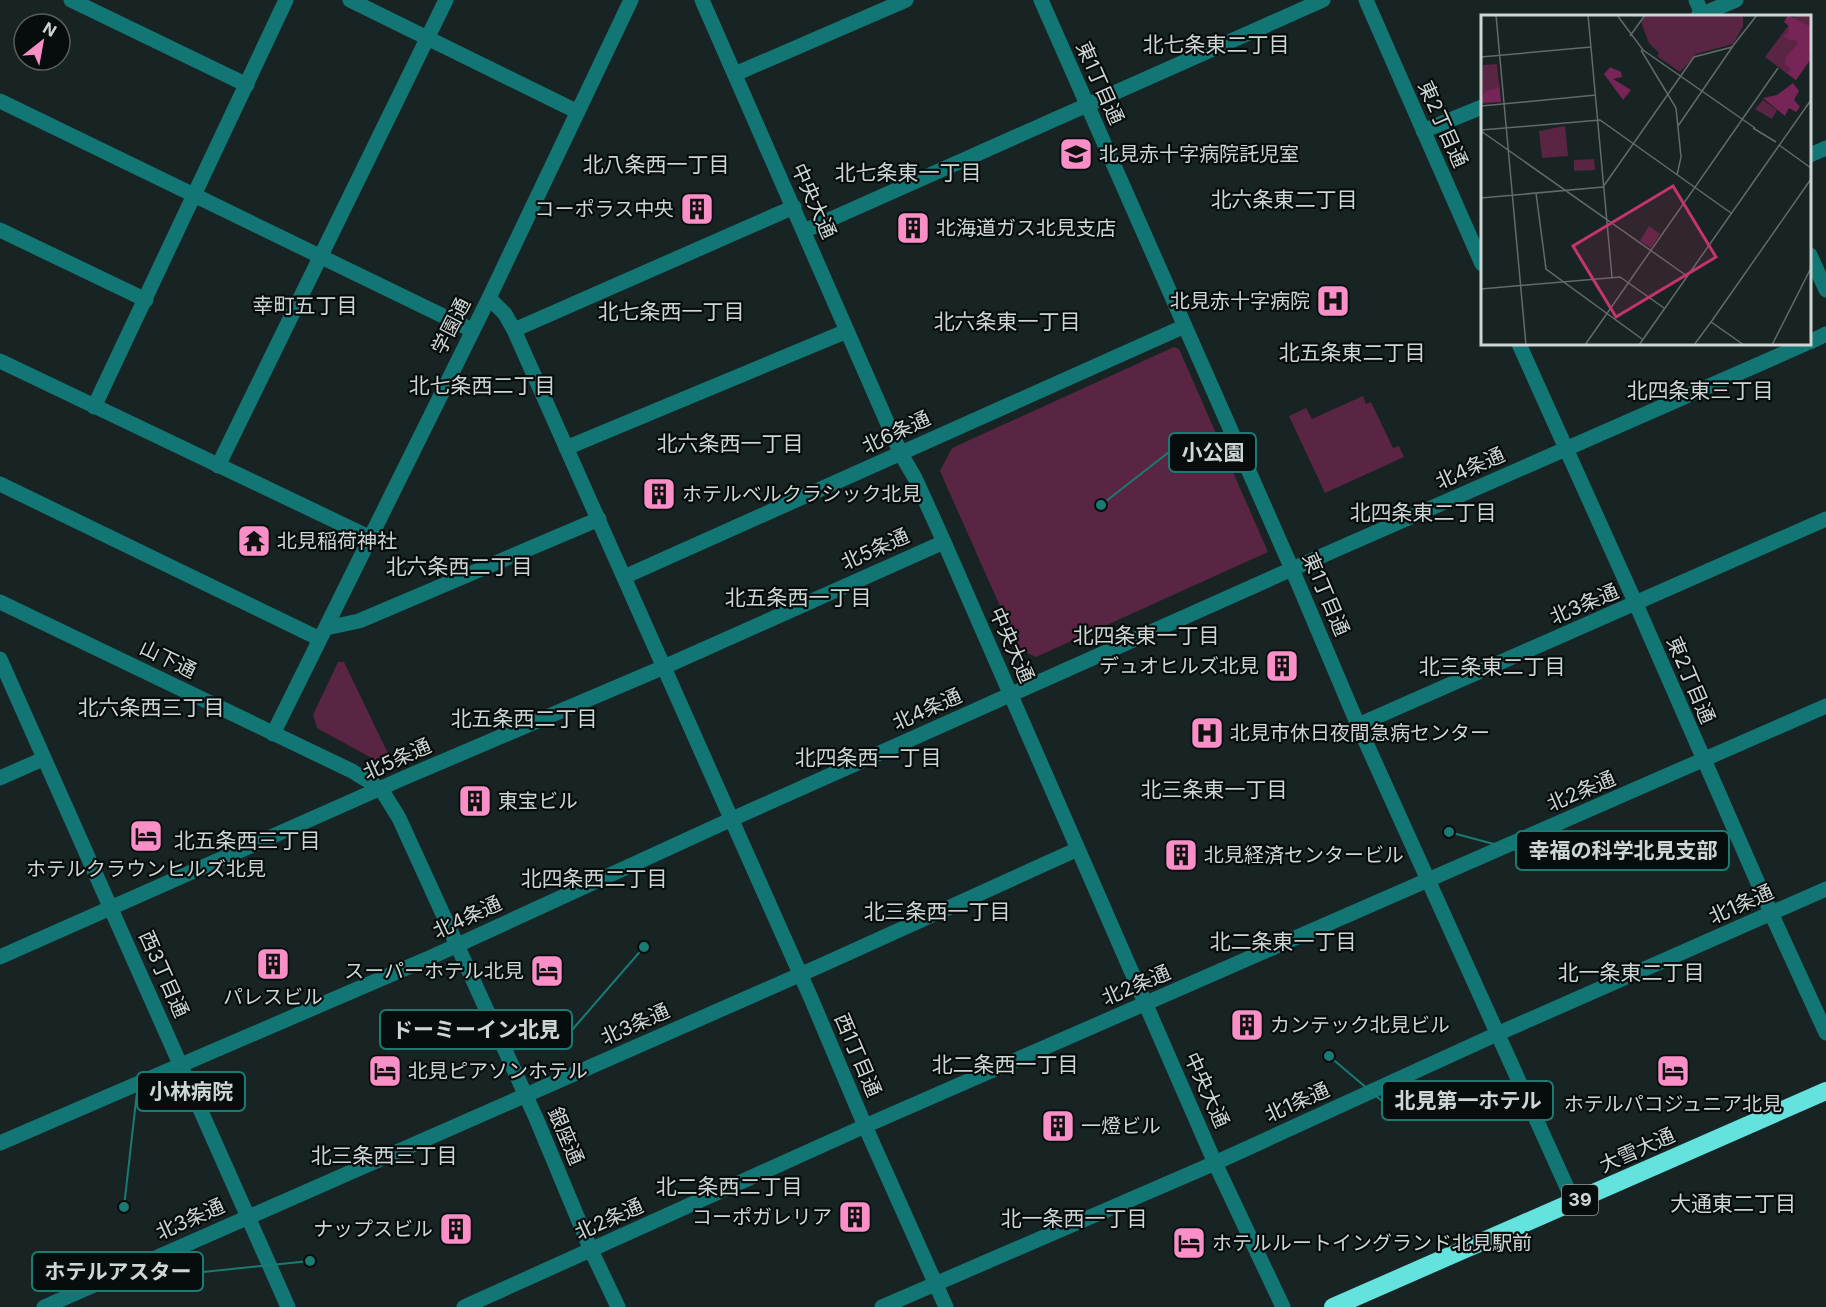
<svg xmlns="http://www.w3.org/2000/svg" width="1826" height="1307" font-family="Inter,'Noto Sans JP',sans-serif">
<rect width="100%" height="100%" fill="#182423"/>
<path fill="#592542" d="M1174,347L1179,349L1268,552L1036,657L1019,649L940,471L952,448Z
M1363,396L1366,404L1371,402L1393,448L1399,446L1404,457L1325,493L1289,416L1306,408L1312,419Z
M338,662H344L394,766L388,767L317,728L313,715Z"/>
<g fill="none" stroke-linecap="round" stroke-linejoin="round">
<path stroke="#127675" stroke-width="15" d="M71,0L247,85
M350,0L578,112
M702,0L901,454L915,478L944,542L1215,1163L1283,1307
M1041,0L1292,569L1358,725L1574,1203
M1366,0L1482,264
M1696,0L1703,16
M1698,16L1736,0
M735,74L906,0
M0,101L472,330
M1423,131L1482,107
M1810,155L1826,148
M0,230L146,300
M804,231L1323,0
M1810,255L1826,290
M489,298L505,314L514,330L810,996L865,1126L946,1307
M514,330L794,207
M1810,342L1826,334
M1519,344L1636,604L1771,913L1826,1033
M0,361L371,538
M94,407L286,0
M566,448L847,331
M218,466L446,0
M0,484L320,639
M624,577L1185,326
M0,602L352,771L381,789L399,818L536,1118L591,1250L618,1307
M326,628L359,621L599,519
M0,659L288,1307
M1358,725L1826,519
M273,734L489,298L631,0
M0,778L43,759
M0,957L406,777L664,667L944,542
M0,1143L427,959L732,819L1292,569L1805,344
M44,1307L822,965L1078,849
M464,1307L865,1126L1826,706
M882,1307L1215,1163L1497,1034L1826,889"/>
<path stroke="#63e2de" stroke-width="18" d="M1333,1307L1826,1091"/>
</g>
<defs>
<symbol id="school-square" viewBox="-11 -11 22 22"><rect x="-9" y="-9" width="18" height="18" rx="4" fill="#fa8fc8" stroke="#070c0c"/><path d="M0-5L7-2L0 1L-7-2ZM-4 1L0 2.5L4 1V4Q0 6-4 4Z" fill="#111"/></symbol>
<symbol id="building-square" viewBox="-11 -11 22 22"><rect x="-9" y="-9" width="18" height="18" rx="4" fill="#fa8fc8" stroke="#070c0c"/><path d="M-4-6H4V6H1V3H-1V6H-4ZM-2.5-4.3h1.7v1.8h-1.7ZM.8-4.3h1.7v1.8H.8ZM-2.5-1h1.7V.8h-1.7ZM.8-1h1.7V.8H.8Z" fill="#111"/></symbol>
<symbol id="hospital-square" viewBox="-11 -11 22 22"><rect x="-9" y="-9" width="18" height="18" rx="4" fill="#fa8fc8" stroke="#070c0c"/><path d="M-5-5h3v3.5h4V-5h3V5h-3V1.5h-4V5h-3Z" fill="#111"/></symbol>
<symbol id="temple-square" viewBox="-11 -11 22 22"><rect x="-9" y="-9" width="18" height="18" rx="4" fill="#fa8fc8" stroke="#070c0c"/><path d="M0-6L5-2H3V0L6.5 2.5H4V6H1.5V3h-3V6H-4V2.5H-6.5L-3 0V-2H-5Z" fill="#111"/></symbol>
<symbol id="hotel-square" viewBox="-11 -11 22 22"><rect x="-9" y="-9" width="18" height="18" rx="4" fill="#fa8fc8" stroke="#070c0c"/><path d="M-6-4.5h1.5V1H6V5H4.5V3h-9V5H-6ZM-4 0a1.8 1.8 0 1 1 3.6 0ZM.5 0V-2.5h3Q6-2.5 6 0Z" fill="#111"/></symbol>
</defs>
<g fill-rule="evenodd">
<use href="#school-square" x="1057" y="135" width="38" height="38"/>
<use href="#building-square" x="678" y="190" width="38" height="38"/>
<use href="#building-square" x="894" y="209" width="38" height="38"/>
<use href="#hospital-square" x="1314" y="282" width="38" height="38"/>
<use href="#building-square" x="640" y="475" width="38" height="38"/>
<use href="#temple-square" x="235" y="522" width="38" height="38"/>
<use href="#building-square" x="1263" y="647" width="38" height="38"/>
<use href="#hospital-square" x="1188" y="714" width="38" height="38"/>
<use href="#building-square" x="456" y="782" width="38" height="38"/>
<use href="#hotel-square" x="127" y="817" width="38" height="38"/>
<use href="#building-square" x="1162" y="836" width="38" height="38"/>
<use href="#building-square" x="254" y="945" width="38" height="38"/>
<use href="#hotel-square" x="528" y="952" width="38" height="38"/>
<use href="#building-square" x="1228" y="1006" width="38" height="38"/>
<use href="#hotel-square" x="366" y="1052" width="38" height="38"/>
<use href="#hotel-square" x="1654" y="1052" width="38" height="38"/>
<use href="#building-square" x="1039" y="1107" width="38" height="38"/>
<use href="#building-square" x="836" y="1198" width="38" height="38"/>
<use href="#building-square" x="437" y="1210" width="38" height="38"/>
<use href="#hotel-square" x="1170" y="1224" width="38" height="38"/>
</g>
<g text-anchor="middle" stroke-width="4.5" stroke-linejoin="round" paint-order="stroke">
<rect fill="#070c0c" stroke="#929999" stroke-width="1.5" x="1562" y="1185" width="36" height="30" rx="4.5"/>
<g font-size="18" font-weight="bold" fill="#ced5d5">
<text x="1580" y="1206">39</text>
</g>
<g font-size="20" fill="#ced5d5" stroke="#070c0c">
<text transform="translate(1100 83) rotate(66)" y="7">東1丁目通</text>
<text transform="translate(1443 124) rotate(66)" y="7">東2丁目通</text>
<text transform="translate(814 201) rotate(66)" y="7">中央大通</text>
<text transform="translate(451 326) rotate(-63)" y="7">学園通</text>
<text transform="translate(896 432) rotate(-25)" y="7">北6条通</text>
<text transform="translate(1470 468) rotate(-24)" y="7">北4条通</text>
<text transform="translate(875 549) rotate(-24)" y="7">北5条通</text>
<text transform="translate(1326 594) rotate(67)" y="7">東1丁目通</text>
<text transform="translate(1584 604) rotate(-23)" y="7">北3条通</text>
<text transform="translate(1012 645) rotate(66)" y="7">中央大通</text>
<text transform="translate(168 659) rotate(26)" y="7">山下通</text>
<text transform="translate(1691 680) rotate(67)" y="7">東2丁目通</text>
<text transform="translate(927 709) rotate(-24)" y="7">北4条通</text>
<text transform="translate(397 759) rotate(-24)" y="7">北5条通</text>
<text transform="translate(1581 791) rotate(-23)" y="7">北2条通</text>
<text transform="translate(1741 904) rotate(-24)" y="7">北1条通</text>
<text transform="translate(467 917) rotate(-25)" y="7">北4条通</text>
<text transform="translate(164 974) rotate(66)" y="7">西3丁目通</text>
<text transform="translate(1136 985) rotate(-23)" y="7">北2条通</text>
<text transform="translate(635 1024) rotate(-24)" y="7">北3条通</text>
<text transform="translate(858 1055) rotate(67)" y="7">西1丁目通</text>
<text transform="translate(1207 1090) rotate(66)" y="7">中央大通</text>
<text transform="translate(1297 1102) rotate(-24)" y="7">北1条通</text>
<text transform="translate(566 1136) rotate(67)" y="7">銀座通</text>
<text transform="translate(1637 1150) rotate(-24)" y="7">大雪大通</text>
<text transform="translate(190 1219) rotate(-24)" y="7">北3条通</text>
<text transform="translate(609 1219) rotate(-24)" y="7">北2条通</text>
</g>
<g font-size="20" fill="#ced5d5" stroke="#070c0c" text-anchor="start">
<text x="1099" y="161">北見赤十字病院託児室</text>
<text x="674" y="216" text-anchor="end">コーポラス中央</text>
<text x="936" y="235">北海道ガス北見支店</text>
<text x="1310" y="308" text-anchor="end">北見赤十字病院</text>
<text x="682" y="501">ホテルベルクラシック北見</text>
<text x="277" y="548">北見稲荷神社</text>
<text x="1259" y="673" text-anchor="end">デュオヒルズ北見</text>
<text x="1230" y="740">北見市休日夜間急病センター</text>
<text x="498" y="808">東宝ビル</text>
<text x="1204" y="862">北見経済センタービル</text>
<text x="146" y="876" text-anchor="middle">ホテルクラウンヒルズ北見</text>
<text x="524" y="978" text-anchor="end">スーパーホテル北見</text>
<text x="273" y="1004" text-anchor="middle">パレスビル</text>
<text x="1270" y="1032">カンテック北見ビル</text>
<text x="408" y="1078">北見ピアソンホテル</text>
<text x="1673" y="1111" text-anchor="middle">ホテルパコジュニア北見</text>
<text x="1081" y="1133">一燈ビル</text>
<text x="832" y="1224" text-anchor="end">コーポガレリア</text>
<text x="433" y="1236" text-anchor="end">ナップスビル</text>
<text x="1212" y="1250">ホテルルートイングランド北見駅前</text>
</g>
<g font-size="21" fill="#ced5d5" stroke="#070c0c">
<text x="1216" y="52">北七条東二丁目</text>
<text x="656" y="172">北八条西一丁目</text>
<text x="908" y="180">北七条東一丁目</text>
<text x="1284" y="207">北六条東二丁目</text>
<text x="305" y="313">幸町五丁目</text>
<text x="671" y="319">北七条西一丁目</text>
<text x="1007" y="329">北六条東一丁目</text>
<text x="1352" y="360">北五条東二丁目</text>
<text x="482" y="393">北七条西二丁目</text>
<text x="1700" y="398">北四条東三丁目</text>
<text x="730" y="451">北六条西一丁目</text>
<text x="1423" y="520">北四条東二丁目</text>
<text x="459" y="574">北六条西二丁目</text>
<text x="798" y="605">北五条西一丁目</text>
<text x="1146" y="643">北四条東一丁目</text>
<text x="1492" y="674">北三条東二丁目</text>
<text x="151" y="715">北六条西三丁目</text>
<text x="524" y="726">北五条西二丁目</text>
<text x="868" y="765">北四条西一丁目</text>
<text x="1214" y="797">北三条東一丁目</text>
<text x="247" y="848">北五条西三丁目</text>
<text x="594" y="886">北四条西二丁目</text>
<text x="937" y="919">北三条西一丁目</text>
<text x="1283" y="949">北二条東一丁目</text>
<text x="1631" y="980">北一条東二丁目</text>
<text x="1005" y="1072">北二条西一丁目</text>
<text x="384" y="1163">北三条西三丁目</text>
<text x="729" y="1194">北二条西二丁目</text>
<text x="1733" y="1211">大通東二丁目</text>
<text x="1074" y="1226">北一条西一丁目</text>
</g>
</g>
<g transform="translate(1481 15)">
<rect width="330" height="330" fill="#182423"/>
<path d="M165,0H262V11L252,29L215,39L199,57L176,41L178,38L168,28L160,7ZM315,0H330V44L315,65L284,42ZM16,49L20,87L0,89L2,50ZM282,85L296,95L291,104L274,94ZM84,111L87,141L61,143L58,116ZM113,144L114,155L93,156V145ZM168,211L179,219L170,233L159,226Z" fill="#592542"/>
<path d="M307,0L330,12V39L326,38L330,43L315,65L300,54L307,58L310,54L304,49L305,42L317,29L314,24L309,26L302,20L307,19L308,11L303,7ZM129,52L140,57L141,62L132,64L150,75L142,85L123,59ZM18,68L20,87H0L4,77L18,72ZM312,68L318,76L313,85L319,92L315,97L308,93L304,101L282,83L296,80Z" fill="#772556"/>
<path fill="none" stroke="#616b6a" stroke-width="1.5" d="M15,0L45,330M107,0L131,262M136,0L162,35L274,113M149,21L164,0M160,35L195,93L200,142L196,160M0,42L110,32M0,91L115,80M197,111L252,31M272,113L295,127M0,115L119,105L250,198M0,116L206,261M298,130L330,153M55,178L65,254L161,324M0,183L122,172L213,42L251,32L276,0M0,274L139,262L183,293M230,307L330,164M104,330L297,53M158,330L330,85M213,330L230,307L263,330M291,330L330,253"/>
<path fill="#c4346d" fill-opacity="0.15" stroke="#c4346d" stroke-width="3" d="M192,171L235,242L135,302L92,231Z"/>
<rect width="330" height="330" fill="none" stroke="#ced5d5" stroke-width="3"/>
</g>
<path fill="none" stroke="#197b73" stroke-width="2" d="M1101 505L1169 452M1449 832L1516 850M644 947L572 1030M124 1207L137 1092M1329 1056L1382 1101M310 1261L203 1272"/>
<g fill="#197b73" stroke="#070c0c" stroke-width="2">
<circle cx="1101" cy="505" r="6"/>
<circle cx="1449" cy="832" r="6"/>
<circle cx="644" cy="947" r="6"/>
<circle cx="124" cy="1207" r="6"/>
<circle cx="1329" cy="1056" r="6"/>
<circle cx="310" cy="1261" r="6"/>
</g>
<g fill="#070c0c" stroke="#197b73" stroke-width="2">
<rect x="1169" y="433" width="87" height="39" rx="6"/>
<rect x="1516" y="831" width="213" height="39" rx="6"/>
<rect x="380" y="1010" width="192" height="39" rx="6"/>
<rect x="137" y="1072" width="108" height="39" rx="6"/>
<rect x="1382" y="1081" width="171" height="39" rx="6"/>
<rect x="32" y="1252" width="171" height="39" rx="6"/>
</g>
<g font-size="21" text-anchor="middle" font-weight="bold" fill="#ced5d5">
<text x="1213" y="460">小公園</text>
<text x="1623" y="858">幸福の科学北見支部</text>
<text x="476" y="1037">ドーミーイン北見</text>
<text x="191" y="1099">小林病院</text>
<text x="1468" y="1108">北見第一ホテル</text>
<text x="118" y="1279">ホテルアスター</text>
</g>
<g transform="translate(42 42) rotate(31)"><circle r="28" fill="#070c0c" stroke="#575c5c" stroke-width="1.5"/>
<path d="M0-4.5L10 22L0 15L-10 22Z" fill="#fa8fc8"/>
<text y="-9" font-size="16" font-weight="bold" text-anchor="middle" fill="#ced5d5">N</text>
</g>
</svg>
